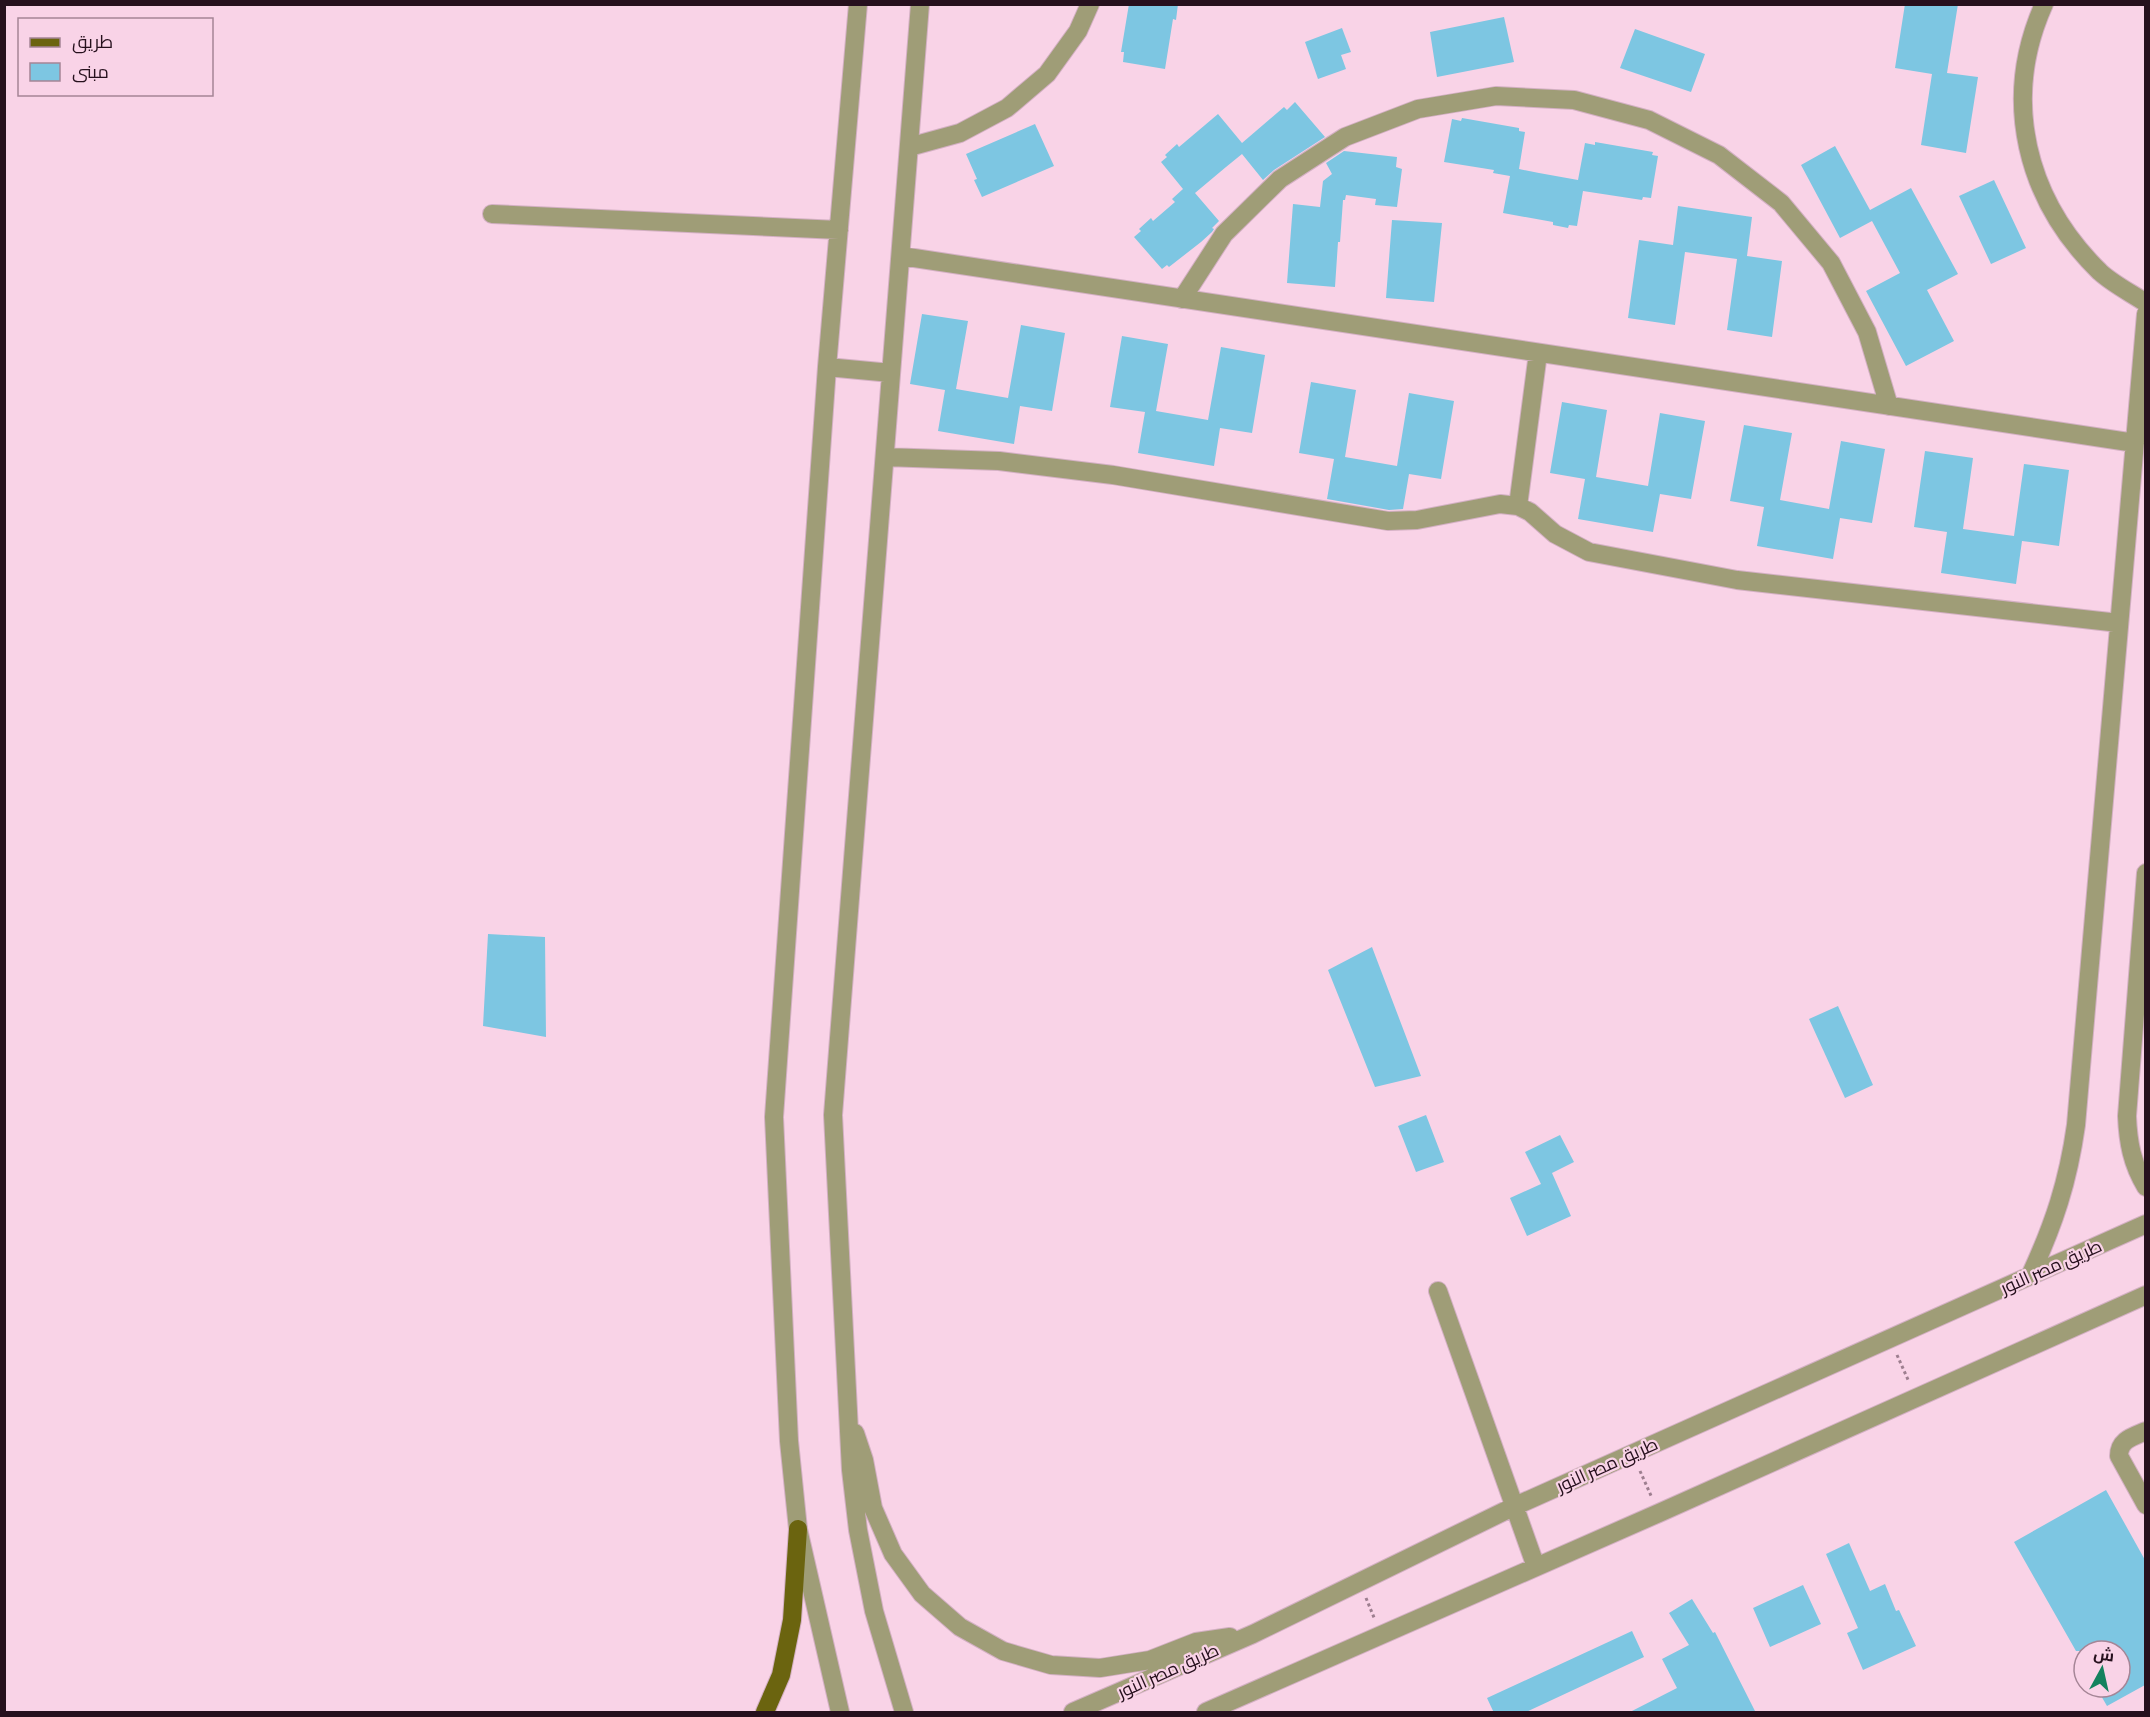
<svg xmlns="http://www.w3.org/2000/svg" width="2150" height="1717" font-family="'Alegreya Sans',Cairo,sans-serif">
<rect width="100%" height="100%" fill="#f9d3e7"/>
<path fill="#7dc6e2" d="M1129,4H1178L1176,20L1173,19L1165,69L1123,62L1124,52H1121Z
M1905,4H1958L1947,73L1978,77L1966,153L1921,145L1932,74L1895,68Z
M1504,17L1514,62L1437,77L1430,32Z
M1342,28L1351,52L1341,55L1346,69L1318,79L1305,42Z
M1635,29L1705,54L1691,92L1620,68Z
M1295,102L1325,137L1274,170L1263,180L1242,154L1226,167L1195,193L1219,221L1212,228L1214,229L1212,232L1201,242L1169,267L1167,265L1162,269L1134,237L1141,231L1139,229L1151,218L1153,221L1175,202L1172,199L1183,189L1161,162L1167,157L1165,155L1177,144L1179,147L1218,114L1242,143L1284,107L1287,110Z
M1462,118L1519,128V131L1525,132L1519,169L1539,173L1578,180L1585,143L1595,145V142L1653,152L1652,155L1658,156L1651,198L1643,197L1642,200L1583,191L1577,226L1569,225L1568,228L1553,225V222L1503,213L1510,176L1493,173L1494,170L1444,162L1452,119L1461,121Z
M1035,124L1054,166L982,197L974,180L977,179L966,154Z
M1835,146L1870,210L1911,188L1958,274L1927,290L1954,341L1906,366L1866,291L1900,273L1872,221L1840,238L1801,165Z
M1344,151L1397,157L1396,167L1402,169L1397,207L1375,205L1376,199L1346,195L1345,200H1343L1340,242H1338L1335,287L1287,283L1293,204L1320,207L1323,181L1332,174L1326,163Z
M1994,180L2026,248L1991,264L1959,196Z
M1678,206L1752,217L1747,256L1782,261L1772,337L1727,330L1737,259L1685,252L1675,325L1628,318L1639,240L1673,245Z
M1392,220L1442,223L1434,302L1386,298Z
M922,314L968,321L956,389L1008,398L1021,325L1065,333L1052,411L1020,406L1014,444L938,431L945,390L910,384Z
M1122,336L1168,344L1156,411L1208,420L1221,347L1265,355L1252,433L1220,428L1214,466L1138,453L1145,412L1110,407Z
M1311,382L1356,390L1345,457L1397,466L1409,393L1454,401L1441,479L1409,474L1403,509L1389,510L1327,499L1334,459L1299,453Z
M1562,402L1607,410L1596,477L1648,486L1660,413L1705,421L1691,499L1660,494L1653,532L1578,519L1585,479L1550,473Z
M1744,425L1792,433L1780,500L1829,509L1841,441L1885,449L1872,523L1840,518L1833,559L1757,546L1764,507L1730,501Z
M1925,451L1973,458L1963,529L2014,536L2024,464L2069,470L2059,546L2022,541L2016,584L1941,573L1947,532L1914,527Z
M488,934L545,937L546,1037L483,1026Z
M1372,947L1421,1076L1375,1087L1328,970Z
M1838,1006L1873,1085L1845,1098L1809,1019Z
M1426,1115L1444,1162L1416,1172L1398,1126Z
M1560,1135L1574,1162L1552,1173L1571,1216L1527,1236L1510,1198L1541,1184L1525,1152Z
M2106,1490L2145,1560V1685L2107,1706L2096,1687H2120V1651H2076L2014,1542Z
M1849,1543L1870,1591L1885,1584L1896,1611L1899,1610L1916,1646L1863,1670L1847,1633L1858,1628L1826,1554Z
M1803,1585L1821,1624L1770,1647L1753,1608Z
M1692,1599L1713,1633L1715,1632L1756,1713H1628L1677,1688L1662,1659L1689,1645L1669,1613Z
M1632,1631L1644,1657L1524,1713H1494L1487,1698Z"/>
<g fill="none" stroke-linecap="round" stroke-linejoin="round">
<defs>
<path id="minor" d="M2044,4C2001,100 2026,200 2100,272C2113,284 2131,293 2146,303
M909,147L960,133L1007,108L1047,74L1078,31L1090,4
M492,214L839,230
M901,256L2135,443
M1182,299L1224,234L1280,179L1345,137L1418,109L1496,96L1574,100L1649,120L1719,155L1781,203L1831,263L1867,332L1889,406
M827,367L891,373
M885,457L999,461L1113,475L1388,521L1417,520L1500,504L1518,506L1530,512L1555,534L1589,552L1737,580L2119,623
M1518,506L1538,353
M2146,873L2127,1116C2128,1142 2132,1164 2146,1187
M2030,1276C2054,1224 2068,1182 2076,1125L2146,314
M1438,1291L1536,1567
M2146,1431C2132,1437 2119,1440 2119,1456L2146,1505
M855,1433L864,1460L873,1508L893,1554L922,1594L960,1627L1003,1651L1051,1665L1100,1668L1150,1660L1196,1642L1230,1637
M840,1712L798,1529L789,1441L774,1117L827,367L858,4
M904,1712L874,1611L858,1530L851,1470L833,1115L920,4
M1073,1712L1253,1634L1513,1507L2146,1224
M1206,1712L1659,1513L2146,1295"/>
<path id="major" d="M765,1712L781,1675L792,1620L798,1529"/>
</defs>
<use href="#minor" stroke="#d3b0c3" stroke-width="20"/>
<use href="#major" stroke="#d3b0c3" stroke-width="20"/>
<path stroke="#9d7e8f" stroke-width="3" stroke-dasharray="3 3" stroke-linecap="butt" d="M1897,1355L1909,1382
M1640,1471L1652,1498
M1366,1598L1375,1620"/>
<use href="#minor" stroke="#9f9d77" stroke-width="18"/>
<use href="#major" stroke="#6b640f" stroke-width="18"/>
</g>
<g text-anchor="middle" stroke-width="4.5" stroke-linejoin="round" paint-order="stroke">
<g font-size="18" fill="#26101d" stroke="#f9d3e7">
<text transform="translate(2051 1267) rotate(-24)" y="6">طريق مصر النور</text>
<text transform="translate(1607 1465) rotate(-24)" y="6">طريق مصر النور</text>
<text transform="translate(1168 1671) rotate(-24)" y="6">طريق مصر النور</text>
</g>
</g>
<rect width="2150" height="1717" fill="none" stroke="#26101d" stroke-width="12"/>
<rect x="18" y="18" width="195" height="78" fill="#f9d3e7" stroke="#a58596" stroke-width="1.5"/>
<rect x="30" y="38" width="30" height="9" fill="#6b640f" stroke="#a58596" stroke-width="1.5"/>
<text x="72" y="48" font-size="18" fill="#26101d">طريق</text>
<rect x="30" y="63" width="30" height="18" fill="#7dc6e2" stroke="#a58596" stroke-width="1.5"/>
<text x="72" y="78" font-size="18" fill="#26101d">مبنى</text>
<g transform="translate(2102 1669) rotate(8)"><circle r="28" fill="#f9d3e7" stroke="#a58596" stroke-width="1.5"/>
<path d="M0-4.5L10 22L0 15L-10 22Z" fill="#14825e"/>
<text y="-9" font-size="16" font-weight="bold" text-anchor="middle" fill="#26101d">ش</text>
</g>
</svg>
